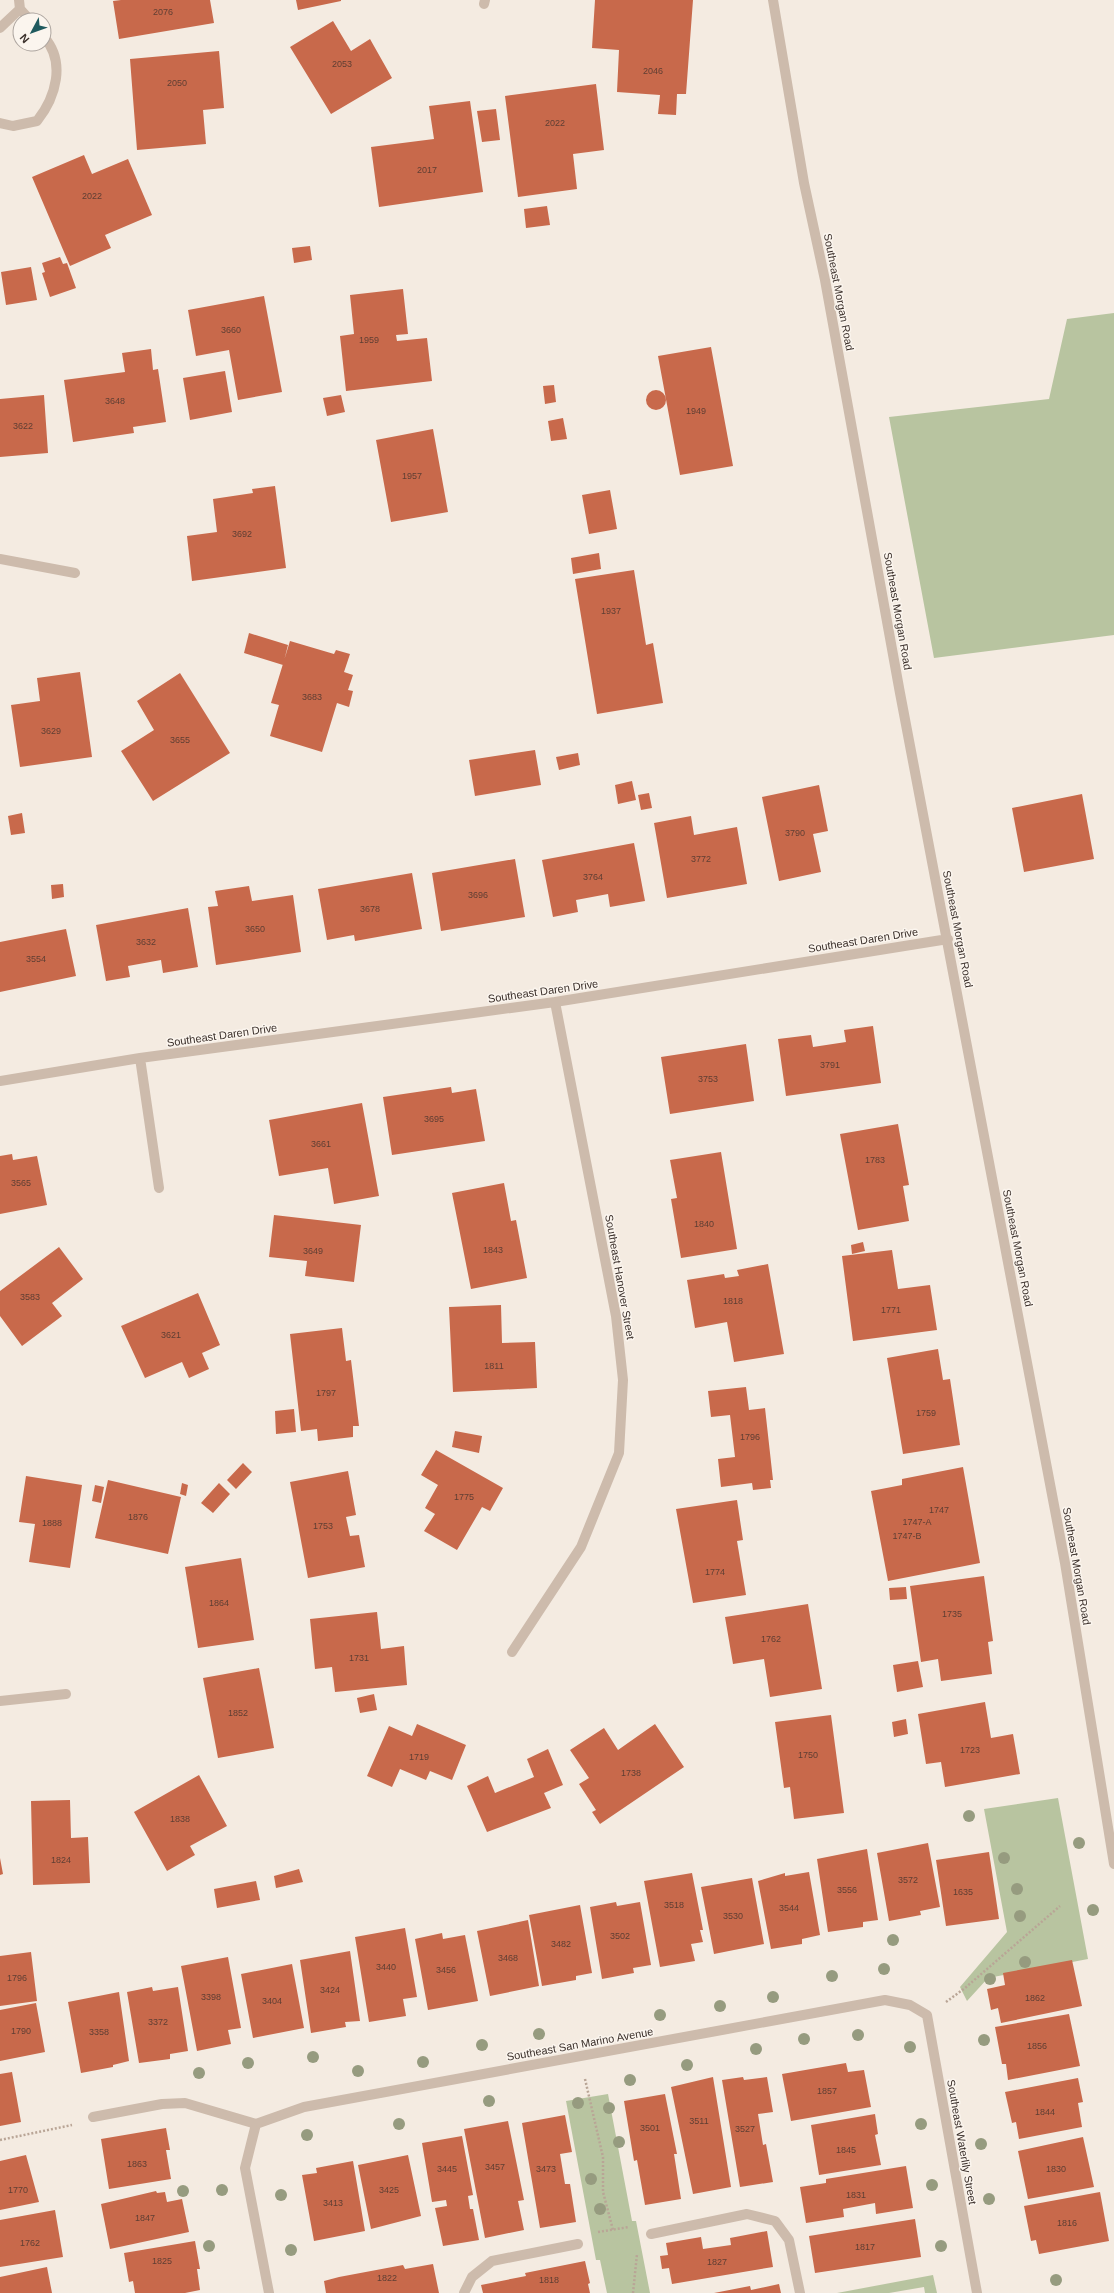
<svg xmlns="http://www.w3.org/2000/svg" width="1114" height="2293" font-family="Helvetica,sans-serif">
<rect width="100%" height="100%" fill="#f4ebe1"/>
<path fill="#b8c4a0" d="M1114,313V635L934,658L889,417L1049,399L1067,319Z
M1058,1798L1088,1959L988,1978L967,2001L960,1987L1007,1932L984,1809Z
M608,2094L632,2221H636L650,2293H607L600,2260H596L566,2101Z
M933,2275L937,2293H925L924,2287L889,2293H837Z"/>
<path fill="#c8694b" d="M121,0H210L214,23L119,39L113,1Z
M296,0H341V1L298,10Z
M595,0H693L686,94H677L676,115L658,114L660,95L617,92L619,50L592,48Z
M333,21L351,51L370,39L392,78L331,114L290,47Z
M219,51L224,108L203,110L206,144L137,150L130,59Z
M596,84L604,150L573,154L577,189L518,197L505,96Z
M470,101L483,192L379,207L371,147L434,139L429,106Z
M496,109L500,140L482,142L477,111Z
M84,155L92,174L128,159L152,215L105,235L111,248L70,266L32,177Z
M547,206L550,225L526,228L524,209Z
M310,246L312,260L294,263L292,248Z
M60,257L63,264L67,263L76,288L50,297L42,273L45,272L42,263Z
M31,267L37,300L6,305L1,272Z
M403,289L408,334L396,335L397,341L427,338L432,381L346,391L340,336L354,334L350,295Z
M264,296L282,392L238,400L229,350L196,356L188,310Z
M711,347L733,466L680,475L658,356Z
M151,349L153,370L158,369L166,422L133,427L134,433L73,442L64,380L125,372L122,353Z
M225,371L232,412L190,420L183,378Z
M554,385L556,402L545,404L543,386Z
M646 400a10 10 0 1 1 20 0a10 10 0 1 1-20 0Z
M44,395L48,453L0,457V399Z
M341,395L345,412L327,416L323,398Z
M563,418L567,439L551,441L548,421Z
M433,429L448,512L391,522L376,440Z
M275,486L286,568L192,581L187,536L217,532L213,499L253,493L252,489Z
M610,490L617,529L589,534L582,495Z
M599,553L601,569L573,574L571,558Z
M634,570L646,645L653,643L663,703L597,714L575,579Z
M249,633L288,645L283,665L244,653Z
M290,641L334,654L336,650L350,654L344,672L353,675L348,690L353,691L349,707L337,703L322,752L270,736L279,705L271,703Z
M80,672L92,757L20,767L11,705L40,701L37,678Z
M180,673L230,753L153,801L121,751L154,730L137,701Z
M535,750L541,785L475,796L469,760Z
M578,753L580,765L559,770L556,757Z
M632,781L636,800L618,804L615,785Z
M819,785L828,831L813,834L821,872L779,881L762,797Z
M649,793L652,808L641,810L638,795Z
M1082,794L1094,859L1024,872L1012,808Z
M22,813L25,833L11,835L8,816Z
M691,816L694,835L737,827L747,884L667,898L654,823Z
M634,843L645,901L610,907L608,894L576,900L578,912L553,917L542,860Z
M515,859L525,917L441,931L432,873Z
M412,873L422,929L355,941L354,935L327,940L318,889Z
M63,884L64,897L52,899L51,885Z
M249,886L252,901L293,895L301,952L216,965L208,907L218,906L215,891Z
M188,908L198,967L163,973L161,960L128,966L130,977L106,981L96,925Z
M66,929L76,976L0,992V942Z
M873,1026L881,1083L786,1096L778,1039L811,1035L813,1047L846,1042L844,1030Z
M746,1044L754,1101L670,1114L661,1057Z
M451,1087L452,1093L476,1089L485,1141L392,1155L383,1097Z
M362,1103L379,1196L334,1204L328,1168L279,1176L269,1120Z
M898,1124L909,1185L903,1186L909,1221L858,1230L840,1134Z
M721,1152L737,1249L681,1258L671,1199L677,1198L670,1160Z
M12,1154L13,1160L37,1156L47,1205L0,1214V1156Z
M504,1183L511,1221L516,1220L527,1278L471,1289L452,1193Z
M274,1215L361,1225L354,1282L305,1276L307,1261L269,1257Z
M863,1242L865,1251L852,1254L851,1245Z
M59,1247L83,1279L52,1303L62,1316L22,1346L0,1316V1291Z
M892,1250L898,1289L930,1285L937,1330L853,1341L842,1256Z
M768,1264L784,1354L734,1362L727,1322L695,1328L687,1280L724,1274L725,1278L739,1276L737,1270Z
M198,1293L220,1345L202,1353L209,1369L189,1378L182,1362L145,1378L121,1326Z
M501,1305L502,1343L535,1342L537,1388L453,1392L449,1307Z
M342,1328L346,1361L351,1360L359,1426H353V1437L318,1441L317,1429L301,1431L290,1334Z
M938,1349L943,1380L950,1379L960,1445L903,1454L887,1358Z
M746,1387L749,1410L765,1408L773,1480H770L771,1488L753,1490L752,1483L721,1487L718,1459L735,1457L730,1415L711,1417L708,1391Z
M294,1409L296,1432L276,1434L275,1411Z
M455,1431L482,1436L479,1453L452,1447Z
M436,1450L503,1488L490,1511L482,1507L457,1550L424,1531L435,1514L425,1508L438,1485L421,1475Z
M243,1463L252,1472L236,1489L227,1480Z
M963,1467L980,1563L888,1581L871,1491L902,1485V1479Z
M348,1471L356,1515L346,1517L350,1536L359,1535L365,1567L308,1578L290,1482Z
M26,1476L82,1485L70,1568L29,1562L35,1524L19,1522Z
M108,1480L181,1497L168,1554L95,1538Z
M182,1483L188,1485L186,1496L180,1494Z
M219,1483L230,1494L213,1513L201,1503Z
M95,1485L104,1487L101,1503L92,1501Z
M737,1500L743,1540L737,1541L746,1595L693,1603L676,1509Z
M241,1558L254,1640L198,1648L185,1567Z
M984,1576L993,1641L988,1642L992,1674L941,1681L938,1659L921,1662L910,1586Z
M906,1587L907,1599L890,1600L889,1588Z
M808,1604L822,1689L770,1697L764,1659L733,1664L725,1617Z
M377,1612L381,1649L404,1646L407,1685L335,1692L332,1667L315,1669L310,1619Z
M918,1661L923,1687L897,1692L893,1665Z
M259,1668L274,1748L218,1758L203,1678Z
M374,1694L377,1710L360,1713L357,1698Z
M985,1702L991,1738L1013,1734L1020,1774L945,1787L941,1762L926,1764L918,1714Z
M831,1715L844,1813L794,1819L790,1787L784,1788L775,1722Z
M906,1719L908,1734L894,1737L892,1722Z
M417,1724L466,1745L452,1780L430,1771L426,1780L400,1769L392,1787L367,1776L389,1726L412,1736Z
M655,1724L684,1767L600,1824L592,1812L596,1810L579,1784L589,1778L570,1750L604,1728L618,1750Z
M548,1749L563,1785L544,1793L551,1808L487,1832L467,1786L488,1776L495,1793L534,1777L527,1759Z
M199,1775L227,1826L190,1846L195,1855L167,1871L134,1812Z
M70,1800L71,1838L88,1837L90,1883L33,1885L31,1801Z
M928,1843L940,1907L920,1911L921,1915L889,1921L877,1853Z
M867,1849L878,1920L863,1922V1927L828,1932L817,1859Z
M989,1852L999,1919L946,1926L936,1860Z
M0,1858L3,1874L0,1875Z
M299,1869L303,1882L276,1888L274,1876Z
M809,1872L820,1935L802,1939V1944L771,1949L758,1881L785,1873V1876Z
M692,1873L703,1930H700L703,1942L691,1944L695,1961L660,1967L644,1881Z
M752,1878L764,1944L714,1954L701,1887Z
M256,1881L260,1900L217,1908L214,1889Z
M616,1902L617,1906L640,1902L651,1965L633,1968L634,1973L602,1979L590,1907Z
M580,1905L592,1973L576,1976V1980L542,1986L529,1915Z
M528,1920L539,1986L490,1996L477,1931Z
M405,1928L417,1997L403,1999L406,2016L369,2022L355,1937Z
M442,1933L443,1939L465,1935L478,2001L428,2010L415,1939Z
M350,1951L360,2021L345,2022L346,2027L311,2033L300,1960Z
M31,1952L37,2001L0,2006V1956Z
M228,1957L241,2028L228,2030L231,2044L197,2051L181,1966Z
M1072,1960L1082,2006L1001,2023L998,2008L991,2010L987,1989L1005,1985L1003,1973Z
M292,1964L304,2028L253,2038L241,1974Z
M152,1987L153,1991L178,1987L188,2051L170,2054V2059L139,2063L127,1992Z
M119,1992L129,2061L113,2065V2067L81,2073L68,2002Z
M36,2003L45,2052L0,2061V2010Z
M1069,2014L1080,2066L1008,2080L1006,2064H1002L995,2027Z
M846,2063L848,2072L864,2070L871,2107L791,2121L782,2074Z
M12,2072L21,2122L0,2126V2074Z
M713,2077L731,2187L693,2194L671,2087Z
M743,2077L744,2080L767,2077L773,2112L758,2114L763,2145L766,2144L773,2182L740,2187L722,2080Z
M1078,2078L1083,2102L1078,2103L1082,2127L1019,2139L1016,2122L1012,2123L1005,2092Z
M665,2094L677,2154H674L681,2199L645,2205L637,2160L634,2161L624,2101Z
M875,2114L878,2134L875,2135L881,2165L819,2175L811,2125Z
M565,2115L572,2152L560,2154L565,2184H570L576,2222L540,2228L522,2123Z
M508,2121L524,2200L518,2201L524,2230L485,2238L464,2129Z
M166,2128L170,2150H166L171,2179L109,2189L101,2139Z
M462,2136L473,2195L468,2196L470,2209H473L479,2240L443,2246L435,2208L447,2206L446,2200L432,2202L422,2143Z
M1083,2137L1094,2187L1028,2199L1018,2151Z
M26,2155L39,2202L0,2210V2161Z
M408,2155L421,2216L371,2229L358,2165Z
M353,2161L365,2231L314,2241L302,2175L317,2173L316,2168Z
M906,2166L913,2208L876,2214L875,2203L843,2209L844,2217L806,2223L800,2187L826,2183V2179Z
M156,2191L157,2193L165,2192L167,2202L182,2199L189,2232L110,2249L101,2204Z
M1100,2192L1109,2241L1039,2254L1036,2240L1031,2241L1024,2206Z
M55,2210L63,2257L0,2267V2220Z
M915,2219L921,2257L815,2273L809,2236Z
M767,2231L773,2267L672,2284L669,2268L662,2269L660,2256L668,2255L666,2243L701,2237L703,2249L731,2245L730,2238Z
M195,2241L200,2269H197L200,2290L185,2293H135L133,2281L129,2282L124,2253Z
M585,2261L590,2283L588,2284L590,2293H483L481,2285L526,2276L525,2273Z
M433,2264L439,2293H326L324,2281L339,2277L403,2265L405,2269Z
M47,2267L52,2293H0V2277Z
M779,2284L781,2293H714L750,2286L751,2290Z"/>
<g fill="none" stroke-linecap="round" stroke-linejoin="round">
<path stroke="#b9a596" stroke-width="2.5" stroke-dasharray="2 2" stroke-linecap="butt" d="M946,2002L965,1988L1060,1906
M585,2079L603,2157V2192L613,2230
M0,2140L72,2125
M598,2232L629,2227
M633,2293L637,2254"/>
<path stroke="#cdbbac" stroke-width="10" d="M651,2234L747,2214L775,2221L789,2240L800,2293
M464,2293L472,2277L492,2261L578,2244"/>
<path stroke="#cdbbac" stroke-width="10" d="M19,0L20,9L30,20
M773,0L804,183L825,280L900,693L1065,1563L1114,1864
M484,4L485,0
M0,28L20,9
M0,123L13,126L37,121C56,97 66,62 44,37
M0,559L75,573
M140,1058L159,1188
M0,1081L140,1058L555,1002L948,939
M512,1652L581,1547L619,1453L623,1380L616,1316L555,1002
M0,1701L66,1694
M93,2117L162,2104L185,2103L256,2124
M256,2124L304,2107L885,2000L910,2005L927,2015L977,2293
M256,2124L245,2168L269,2293"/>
</g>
<g fill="#969b7f">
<circle cx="969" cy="1816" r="6"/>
<circle cx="1079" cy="1843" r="6"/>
<circle cx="1004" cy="1858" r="6"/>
<circle cx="1017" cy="1889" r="6"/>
<circle cx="1093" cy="1910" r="6"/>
<circle cx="1020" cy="1916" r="6"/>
<circle cx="893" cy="1940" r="6"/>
<circle cx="1025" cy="1962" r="6"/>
<circle cx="884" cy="1969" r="6"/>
<circle cx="832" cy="1976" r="6"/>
<circle cx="990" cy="1979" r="6"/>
<circle cx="773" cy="1997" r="6"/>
<circle cx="720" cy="2006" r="6"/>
<circle cx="660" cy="2015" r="6"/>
<circle cx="539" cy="2034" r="6"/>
<circle cx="858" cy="2035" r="6"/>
<circle cx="804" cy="2039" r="6"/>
<circle cx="984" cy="2040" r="6"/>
<circle cx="482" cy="2045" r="6"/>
<circle cx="910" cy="2047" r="6"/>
<circle cx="756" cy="2049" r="6"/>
<circle cx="313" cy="2057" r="6"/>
<circle cx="423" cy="2062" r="6"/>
<circle cx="248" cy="2063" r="6"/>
<circle cx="687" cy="2065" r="6"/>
<circle cx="358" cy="2071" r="6"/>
<circle cx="199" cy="2073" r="6"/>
<circle cx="630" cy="2080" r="6"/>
<circle cx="489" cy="2101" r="6"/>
<circle cx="578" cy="2103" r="6"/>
<circle cx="609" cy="2108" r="6"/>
<circle cx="399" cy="2124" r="6"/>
<circle cx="921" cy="2124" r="6"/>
<circle cx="307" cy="2135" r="6"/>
<circle cx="619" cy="2142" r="6"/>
<circle cx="981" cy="2144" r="6"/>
<circle cx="591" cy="2179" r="6"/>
<circle cx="932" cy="2185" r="6"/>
<circle cx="222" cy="2190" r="6"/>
<circle cx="183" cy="2191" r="6"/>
<circle cx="281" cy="2195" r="6"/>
<circle cx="989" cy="2199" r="6"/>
<circle cx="600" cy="2209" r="6"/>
<circle cx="209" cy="2246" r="6"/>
<circle cx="941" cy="2246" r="6"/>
<circle cx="291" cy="2250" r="6"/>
<circle cx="1056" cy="2280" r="6"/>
</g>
<g text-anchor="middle" stroke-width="3" stroke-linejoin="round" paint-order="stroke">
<g font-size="9" fill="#5e3e33">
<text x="163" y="15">2076</text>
<text x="342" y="67">2053</text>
<text x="653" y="74">2046</text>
<text x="177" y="86">2050</text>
<text x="555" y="126">2022</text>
<text x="427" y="173">2017</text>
<text x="92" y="199">2022</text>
<text x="231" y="333">3660</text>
<text x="369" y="343">1959</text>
<text x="115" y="404">3648</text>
<text x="696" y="414">1949</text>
<text x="23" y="429">3622</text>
<text x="412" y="479">1957</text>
<text x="242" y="537">3692</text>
<text x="611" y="614">1937</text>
<text x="312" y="700">3683</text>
<text x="51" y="734">3629</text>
<text x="180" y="743">3655</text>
<text x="795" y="836">3790</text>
<text x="701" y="862">3772</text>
<text x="593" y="880">3764</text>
<text x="478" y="898">3696</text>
<text x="370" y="912">3678</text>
<text x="255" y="932">3650</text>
<text x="146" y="945">3632</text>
<text x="36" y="962">3554</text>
<text x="830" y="1068">3791</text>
<text x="708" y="1082">3753</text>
<text x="434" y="1122">3695</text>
<text x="321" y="1147">3661</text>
<text x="875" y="1163">1783</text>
<text x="21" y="1186">3565</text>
<text x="704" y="1227">1840</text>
<text x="493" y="1253">1843</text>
<text x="313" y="1254">3649</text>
<text x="30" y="1300">3583</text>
<text x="733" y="1304">1818</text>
<text x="891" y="1313">1771</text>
<text x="171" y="1338">3621</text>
<text x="494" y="1369">1811</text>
<text x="326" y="1396">1797</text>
<text x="926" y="1416">1759</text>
<text x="750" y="1440">1796</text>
<text x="464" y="1500">1775</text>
<text x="939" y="1513">1747</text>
<text x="138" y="1520">1876</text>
<text x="917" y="1525">1747-A</text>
<text x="52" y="1526">1888</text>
<text x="323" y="1529">1753</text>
<text x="907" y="1539">1747-B</text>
<text x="715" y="1575">1774</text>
<text x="219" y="1606">1864</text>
<text x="952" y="1617">1735</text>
<text x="771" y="1642">1762</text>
<text x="359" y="1661">1731</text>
<text x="238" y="1716">1852</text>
<text x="970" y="1753">1723</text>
<text x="808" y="1758">1750</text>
<text x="419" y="1760">1719</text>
<text x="631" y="1776">1738</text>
<text x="180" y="1822">1838</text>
<text x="61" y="1863">1824</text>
<text x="908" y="1883">3572</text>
<text x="847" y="1893">3556</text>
<text x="963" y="1895">1635</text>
<text x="674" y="1908">3518</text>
<text x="789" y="1911">3544</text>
<text x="733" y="1919">3530</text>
<text x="620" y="1939">3502</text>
<text x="561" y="1947">3482</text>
<text x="508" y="1961">3468</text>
<text x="386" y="1970">3440</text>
<text x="446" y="1973">3456</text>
<text x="17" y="1981">1796</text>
<text x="330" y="1993">3424</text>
<text x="211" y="2000">3398</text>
<text x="1035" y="2001">1862</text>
<text x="272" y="2004">3404</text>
<text x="158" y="2025">3372</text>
<text x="21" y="2034">1790</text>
<text x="99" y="2035">3358</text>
<text x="1037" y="2049">1856</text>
<text x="827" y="2094">1857</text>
<text x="1045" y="2115">1844</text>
<text x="699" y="2124">3511</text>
<text x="650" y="2131">3501</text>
<text x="745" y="2132">3527</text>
<text x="846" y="2153">1845</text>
<text x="137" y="2167">1863</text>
<text x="495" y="2170">3457</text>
<text x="447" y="2172">3445</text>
<text x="546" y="2172">3473</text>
<text x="1056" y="2172">1830</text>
<text x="18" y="2193">1770</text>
<text x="389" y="2193">3425</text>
<text x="856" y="2198">1831</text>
<text x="333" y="2206">3413</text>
<text x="145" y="2221">1847</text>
<text x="1067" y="2226">1816</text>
<text x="30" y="2246">1762</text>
<text x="865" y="2250">1817</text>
<text x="162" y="2264">1825</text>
<text x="717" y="2265">1827</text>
<text x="387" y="2281">1822</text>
<text x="549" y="2283">1818</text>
</g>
<g font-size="11" fill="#3b302b" stroke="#fbf5ee">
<text transform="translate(839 292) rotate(79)" y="4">Southeast Morgan Road</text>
<text transform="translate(898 611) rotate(80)" y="4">Southeast Morgan Road</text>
<text transform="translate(958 929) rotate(79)" y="4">Southeast Morgan Road</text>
<text transform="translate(863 940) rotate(-9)" y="4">Southeast Daren Drive</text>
<text transform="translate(543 991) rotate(-8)" y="4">Southeast Daren Drive</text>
<text transform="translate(222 1035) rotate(-8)" y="4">Southeast Daren Drive</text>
<text transform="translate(1018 1248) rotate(79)" y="4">Southeast Morgan Road</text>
<text transform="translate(620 1277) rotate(80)" y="4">Southeast Hanover Street</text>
<text transform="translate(1077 1566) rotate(80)" y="4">Southeast Morgan Road</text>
<text transform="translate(580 2044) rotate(-10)" y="4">Southeast San Marino Avenue</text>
<text transform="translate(962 2142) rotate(80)" y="4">Southeast Waterlily Street</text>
</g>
</g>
<g transform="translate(32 32) rotate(229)"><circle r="19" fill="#fbf5ee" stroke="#aea6a0"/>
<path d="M0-3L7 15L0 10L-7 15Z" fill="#1f5a5e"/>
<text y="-6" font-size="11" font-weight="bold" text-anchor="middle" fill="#3b302b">N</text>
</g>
</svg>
